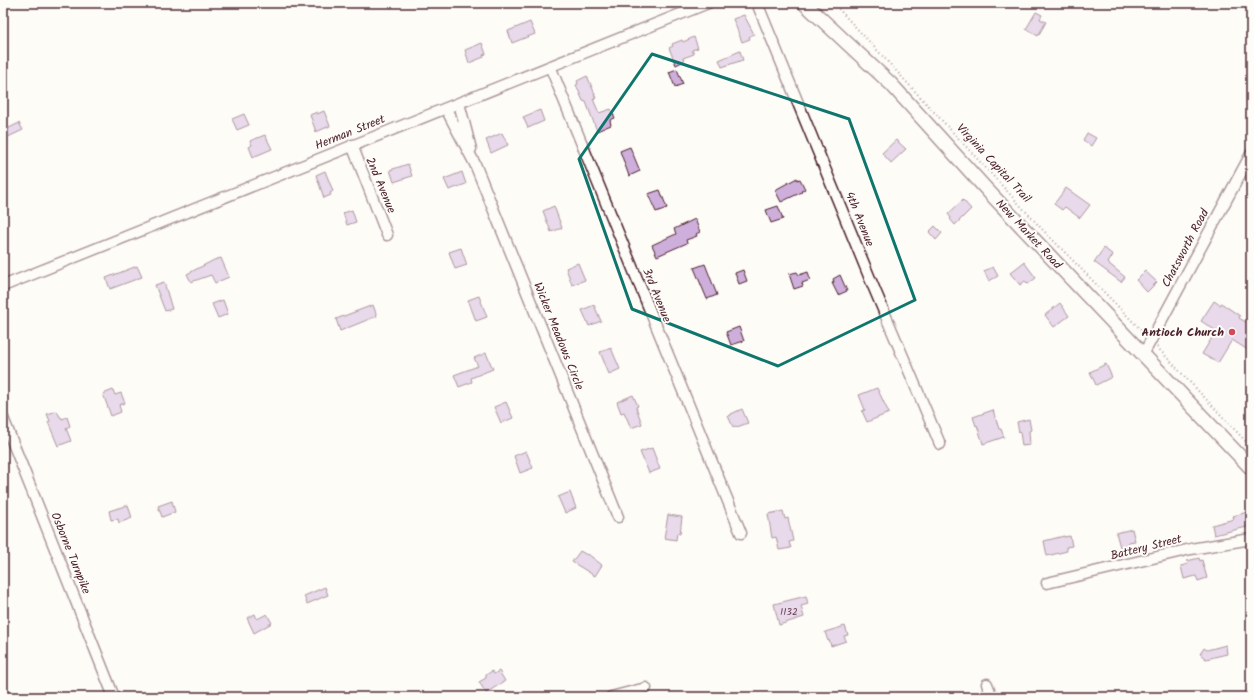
<svg xmlns="http://www.w3.org/2000/svg" width="1254" height="700" font-family="Kalam,sans-serif">
<rect width="100%" height="100%" fill="#fdfcf7"/>
<filter id="ink" filterUnits="userSpaceOnUse"><feTurbulence type="fractalNoise" baseFrequency=".025" numOctaves="2"/><feDisplacementMap in="SourceGraphic" scale="8" xChannelSelector="R" yChannelSelector="G"/><feConvolveMatrix kernelMatrix="1 2 1 2 8 2 1 2 1" color-interpolation-filters="sRGB"/></filter>
<g filter="url(#ink)">
<path fill="#ceafdb" stroke="#4a1f2b" d="M1036,12L1042,15L1040,19L1046,22L1038,36L1026,29Z
M744,15L754,34L749,37L750,39L742,42L733,19Z
M530,22L535,34L512,43L508,31Z
M694,37L698,48L692,50L694,54L683,58L684,61L676,65L669,48L673,46L672,44L682,40L683,42Z
M482,43L486,54L483,55L484,57L469,63L465,50Z
M740,51L743,60L722,67L719,60Z
M677,69L683,84L675,87L669,72Z
M587,76L595,94H594L596,98L593,99L599,113L611,109L615,118L610,120L611,125L597,131L586,102L583,101L576,85L578,84L577,81Z
M540,110L544,121L528,128L523,117Z
M324,111L330,126L316,132L310,115L317,112V114Z
M244,114L249,125L237,130L232,119Z
M19,123L23,130L8,137L5,130Z
M502,133L508,145L491,153L486,140Z
M1087,133L1096,138L1091,146L1083,140Z
M265,135L272,149L253,157L249,147L252,145L250,141Z
M896,140L906,149L891,163L882,153Z
M630,147L640,171L629,176L620,151Z
M408,164L412,176L394,182L390,170Z
M325,171L333,191L330,193L331,195L324,198L316,175Z
M462,172L466,184L449,190L444,179Z
M797,178V180L800,179L805,189L801,191L802,192L781,202L775,190Z
M1066,188L1090,205L1080,218L1065,207L1062,210L1054,204Z
M660,190L667,208L656,212L648,194Z
M963,200L971,209L955,225L950,219L951,218L948,214Z
M554,206L562,228L551,232L543,211Z
M778,206L783,219L771,223L766,210Z
M352,210L356,222L347,225L343,213Z
M695,219L700,232L696,234L697,236L686,240L687,243L657,256L652,245L676,234L674,229Z
M935,226L942,233L936,240L929,232Z
M461,248L467,265L455,269L449,252Z
M1104,248L1113,255L1108,263L1125,277L1121,282L1094,262Z
M221,258L229,277L215,283L211,275L191,282L187,274L214,260Z
M1024,262L1036,278L1028,284L1025,281L1020,285L1010,273Z
M578,263L585,280L572,285L566,268Z
M705,264L717,295L707,299L694,268Z
M137,266L142,277L110,289L106,278Z
M993,267L998,276L989,281L984,271Z
M743,270L747,281L739,284L735,273Z
M1145,271L1157,282L1147,292L1136,280Z
M797,272L799,275L808,272L810,280L802,283L803,286L794,289L789,274Z
M840,275L847,291L838,295L832,283L834,282L833,279Z
M164,282L172,309L165,311L155,285Z
M479,296L487,317L476,321L468,300Z
M223,300L228,314L218,318L212,304Z
M1214,301L1220,305L1221,303L1240,316L1239,318L1251,325V352L1232,340L1218,363L1202,354L1216,331L1201,321Z
M1060,303L1069,316L1054,327L1045,315Z
M373,305L377,316L340,331L336,319Z
M594,305L601,321L589,326L582,310Z
M739,327L744,341L731,345L726,332Z
M611,348L620,369L609,374L600,352Z
M486,353L493,369L471,378L472,382L459,387L454,375L478,366L474,358Z
M1106,364L1112,377L1096,385L1090,372Z
M877,388L889,413L867,422L862,411L865,410L859,395Z
M113,390L115,395L121,393L125,403L119,405L121,412L111,416L103,394Z
M633,395L638,406L636,407L642,424L631,428L624,412L621,413L617,402Z
M506,402L513,418L501,423L494,407Z
M742,409L748,423L737,427L736,426L733,427L728,416L731,415V414Z
M993,410L999,429H1001L1004,437L983,444L977,425L976,426L973,417Z
M57,411L60,417H61L62,419L67,417L70,426L66,428L71,441L58,446L48,422L50,421L47,414Z
M1029,419L1031,430L1029,431L1030,445L1022,446L1020,432L1019,433L1017,422Z
M652,448L660,469L649,473L640,452Z
M526,451L533,468L520,473L514,456Z
M570,492L576,508L565,513L558,497Z
M172,501L175,512L162,517L158,506Z
M128,505L132,518L119,523L118,519L111,520L109,511Z
M783,511L785,519L788,518L793,541L789,542L791,548L779,550L776,537L772,538L768,514Z
M1251,511V526L1214,535L1212,525L1234,519L1233,516Z
M668,515L682,517L680,534L677,533L676,540L664,538Z
M1132,529L1135,541L1128,542L1129,545L1120,547L1116,533Z
M1064,536V537L1070,536L1072,546L1066,547L1067,551L1047,556L1044,541Z
M580,551L587,555L588,554L602,565L595,576L572,562Z
M1199,558L1200,561L1202,560L1207,578L1198,581L1196,576L1184,579L1181,566L1188,564L1187,561Z
M325,587L328,595L307,604L304,596Z
M806,596L808,604L801,606L804,617L779,625L774,604Z
M255,614L257,619L267,614L272,623L254,633L247,618Z
M845,626L848,635L844,636L846,641L831,646L829,640L828,641L825,632Z
M1226,645L1227,654L1206,659L1200,654L1204,648L1207,650Z
M492,671L494,674L499,671L505,681L486,693L479,682L486,678V675Z"/>
<g fill="none" stroke-linecap="round" stroke-linejoin="round">
<defs>
<path id="minor" d="M757,3L871,281L940,444
M550,66L741,533
M459,103L471,149
M446,109L475,164L618,517
M352,145L387,235
M3,286L708,3
M1143,355L1251,154
M3,418L114,697
M1047,583L1191,549L1251,539
M987,684L992,697
M611,697L646,688"/>
<path id="major" d="M804,3L891,84L988,191L1251,468"/>
</defs>
<use href="#minor" stroke="#4a1f2b" stroke-width="13"/>
<use href="#major" stroke="#4a1f2b" stroke-width="16"/>
<path stroke="#4a1f2b" stroke-width="2" stroke-dasharray="1 3" stroke-linecap="butt" d="M833,3L877,50L1041,228L1145,334
M1157,347L1251,447"/>
<use href="#minor" stroke="#fdfcf7" stroke-width="10"/>
<use href="#major" stroke="#fdfcf7" stroke-width="13"/>
</g>
</g>
<path d="M0 0H1254V700H0ZM652,54L849,119L915,300L778,366L632,309L579,159Z" fill="#fdfcf7" fill-opacity=".55" fill-rule="evenodd"/>
<path fill="none" stroke="#0f766e" stroke-width="3" stroke-linejoin="round" d="M652,54L849,119L915,300L778,366L632,309L579,159Z"/>
<circle fill="#d1495b" stroke="#fdfcf7" stroke-width="1.5" cx="1232" cy="332" r="4"/>
<g text-anchor="middle" stroke-width="4" stroke-linejoin="round" paint-order="stroke">
<g font-size="10" fill="#6b4357">
<text x="789" y="615">1132</text>
</g>
<g font-size="12" fill="#4a1f2b" stroke="#fdfcf7">
<text transform="translate(350 132) rotate(-22)" y="4">Herman Street</text>
<text transform="translate(994 163) rotate(47)" y="4">Virginia Capital Trail</text>
<text transform="translate(381 185) rotate(67)" y="4">2nd Avenue</text>
<text transform="translate(860 219) rotate(68)" y="4">4th Avenue</text>
<text transform="translate(1029 234) rotate(47)" y="4">New Market Road</text>
<text transform="translate(1185 248) rotate(-62)" y="4">Chatsworth Road</text>
<text transform="translate(657 295) rotate(68)" y="4">3rd Avenue</text>
<text transform="translate(559 336) rotate(68)" y="4">Wicker Meadows Circle</text>
<text transform="translate(1146 547) rotate(-14)" y="4">Battery Street</text>
<text transform="translate(71 553) rotate(68)" y="4">Osborne Turnpike</text>
</g>
<g font-size="12" font-weight="bold" fill="#4a1f2b" stroke="#fdfcf7" text-anchor="end">
<text x="1224" y="336">Antioch Church</text>
</g>
</g>
<rect width="1254" height="700" fill="none" stroke="#fdfcf7" stroke-width="16"/>
<rect x="8" y="8" width="1238" height="684" fill="none" stroke="#4a1f2b" stroke-width="1.5" filter="url(#ink)"/>
</svg>
